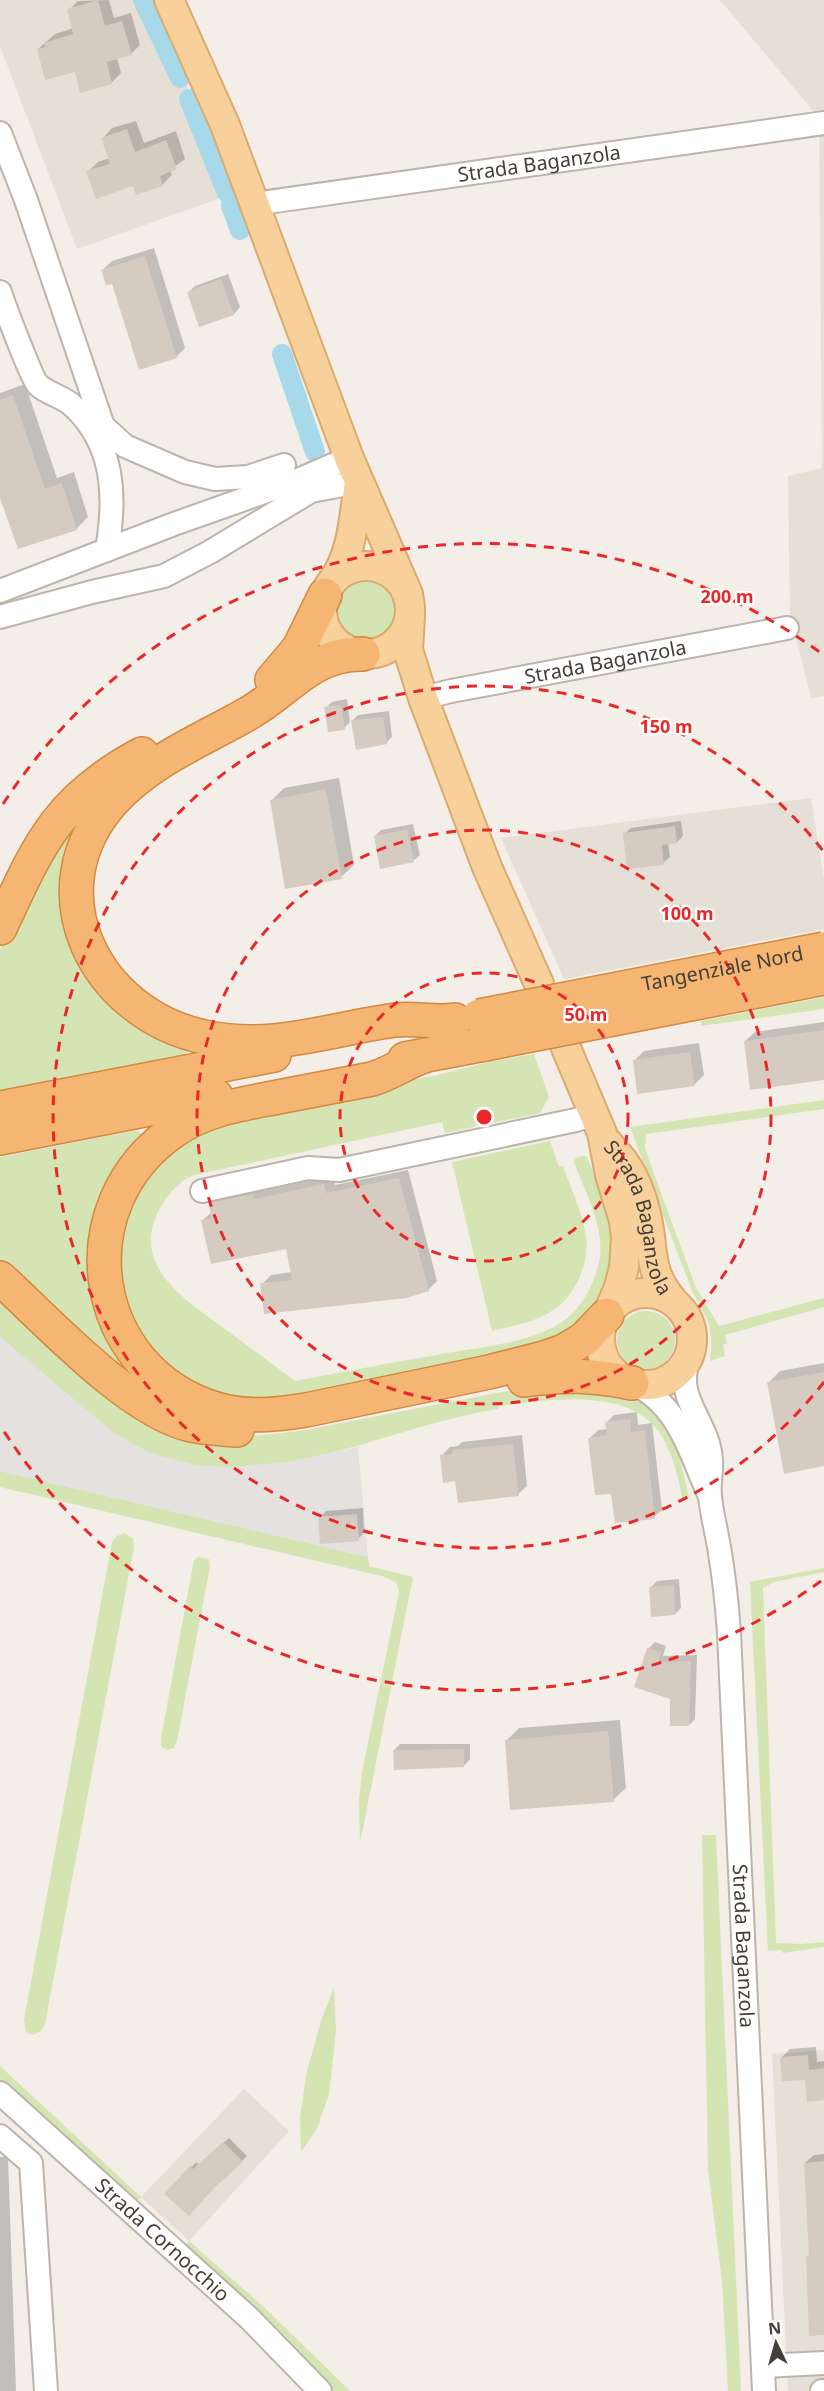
<svg xmlns="http://www.w3.org/2000/svg" width="824" height="2391" font-family="'Noto Sans',sans-serif">
<rect width="100%" height="100%" fill="#f3eee8"/>
<path fill="#e6dfd6" d="M0,0H145L207,127L235,193L77,249L0,46Z
M720,0H824V696L811,698L790,614L788,476L822,468L819,118Z
M811,798L824,879V929L564,979L501,838Z
M824,2050V2391H788L772,2054Z
M244,2089L289,2131L189,2241L141,2197Z"/>
<path fill="#d5e4b3" d="M337 610a29 29 0 1 1 58 0a29 29 0 1 1-58 0Z
M82,806L96,988L117,1010L188,1048V1052L185,1054L0,1091V950L31,883Z
M824,997V1009L701,1026V1021Z
M534,1054L549,1097L540,1113L445,1133L442,1122L194,1175C179,1181 166,1196 159,1210C130,1267 186,1300 225,1329C248,1346 271,1363 295,1381C346,1371 396,1362 447,1353C483,1347 535,1342 565,1320C583,1307 596,1280 600,1258C604,1225 585,1192 574,1162L575,1159L584,1155L587,1157L610,1214L614,1254L600,1302L560,1341L267,1408L176,1381L121,1308L118,1219L180,1135L388,1084L438,1075L488,1062Z
M824,1100V1109L646,1134L645,1148L650,1163L696,1288L719,1326L824,1298V1307L725,1335L727,1343L723,1345L725,1356L710,1361C714,1329 708,1318 692,1291L630,1127Z
M138,1130L142,1135L141,1140L110,1186L128,1367L125,1371L0,1265V1157Z
M550,1141L559,1167L563,1166C571,1189 583,1213 586,1237C588,1251 585,1265 579,1278C562,1317 530,1322 492,1331L452,1162Z
M0,1291L108,1389L237,1438L300,1431L502,1392L558,1387L626,1396L642,1403L662,1420L676,1442L689,1498L683,1501C679,1480 673,1455 662,1436C630,1385 548,1400 499,1406L498,1409C381,1426 243,1511 127,1441C82,1414 40,1371 0,1337Z
M617 1340a29 29 0 1 1 58 0a29 29 0 1 1-58 0Z
M0,1471L368,1557L369,1566L413,1577L360,1843L359,1801L362,1772L399,1592L396,1582L382,1576L0,1487Z
M125,1533L133,1539L134,1547L45,2024L40,2032L33,2035L26,2032L24,2020L112,1542L117,1536Z
M198,1557L209,1559L210,1566L177,1741L174,1748L167,1750L161,1746V1738L194,1560Z
M824,1568V1572L774,1582L763,1588L776,1943L801,1944L824,1942V1947L783,1953L782,1950L768,1951L750,1582Z
M702,1835H716L741,2391H728L722,2281L708,2169Z
M334,1988L336,2030L329,2095L317,2128L301,2152L300,2117L307,2071L322,2018Z
M0,2066L142,2198L134,2200L0,2083Z
M189,2241L264,2307L350,2391H332L188,2249L187,2244Z"/>
<path fill="#e4e1df" d="M0,1337L113,1432L144,1450L161,1456L197,1465L233,1467L287,1462L358,1447L368,1557L0,1471Z"/>
<path fill="#0003" d="M109,0L114,18L131,13L140,45L131,54L117,58L121,73L112,82L82,91L76,70L38,49L55,34L74,28L69,10L78,1Z
M136,121L144,143L176,131L185,159L170,170L172,175L163,184L137,193L134,184L88,172L98,162L110,158L103,138L112,128Z
M154,248L185,348L176,357L102,270L112,261Z
M228,274L240,307L234,314L200,326L189,292L195,286Z
M25,384L57,478L74,472L88,517L76,529L0,493V393Z
M347,699L350,722L344,728L326,708L332,702Z
M389,711L392,737L386,743L352,721L358,715Z
M339,778L354,865L341,877L271,801L284,788Z
M681,821L683,836L677,842L668,843L670,857L663,863L624,834L631,828Z
M413,824L420,855L413,861L375,836L381,830Z
M824,1022V1078L745,1041L755,1032Z
M699,1043L704,1075L694,1085L634,1061L644,1051Z
M408,1170L437,1281L428,1290L262,1284L271,1275L292,1272L287,1247L203,1220L212,1212L210,1204L219,1195L261,1186L262,1191L333,1176L335,1185Z
M824,1363V1465L768,1383L780,1371Z
M637,1412L638,1425L652,1423L662,1510L654,1517L613,1492L590,1438L598,1430L607,1429V1422L614,1415Z
M522,1435L527,1486L518,1494L457,1480L441,1456L450,1447L458,1446L462,1442Z
M363,1508L364,1533L358,1539L320,1517L326,1511Z
M679,1579L681,1608L675,1614L651,1587L657,1581Z
M655,1642L666,1646L663,1656L697,1655L695,1719L689,1725L671,1698L636,1686L649,1648Z
M620,1720L626,1788L613,1800L507,1740L519,1728Z
M400,1744H470V1759L464,1766L394,1750Z
M816,2047L817,2062L824,2061V2099L807,2078L781,2058L790,2049Z
M229,2138L247,2156L242,2161L216,2184L167,2194L196,2162L199,2165Z
M824,2154V2334L807,2257L811,2253L805,2163L814,2155Z
M0,2157H8L16,2391H0Z"/>
<g fill="none" stroke-linecap="round" stroke-linejoin="round">
<path stroke="#a8d9eb" stroke-width="20" d="M143,0L180,78
M189,99L227,193
M231,206L240,230
M282,354L315,452"/>
</g>
<path fill="#d6cbc1" d="M98,0L105,26L122,21L132,55L107,62L112,84L80,93L75,72L45,80L37,49L45,47L44,43L73,34L67,9Z
M127,129L135,152L166,140L177,169L160,176L163,186L136,195L133,186L96,199L86,171L110,164L101,138Z
M145,256L177,358L139,370L112,284L106,285L101,270Z
M221,279L234,315L199,327L187,292Z
M13,395L45,489L62,483L77,530L18,549L0,498V400Z
M341,705L345,730L328,732L324,707Z
M383,717L387,744L356,750L351,720Z
M326,789L342,879L285,889L270,800Z
M675,826L677,843L662,845L664,865L627,869L623,833Z
M407,829L414,862L380,869L374,836Z
M824,1030V1080L750,1090L744,1041Z
M690,1052L695,1086L637,1094L633,1060Z
M399,1178L429,1291L407,1298L264,1314L260,1283L292,1280L286,1249L211,1264L201,1220L211,1218L209,1203L253,1194L254,1199L324,1184L326,1193Z
M824,1372V1466L784,1474L767,1382Z
M630,1419L631,1432L645,1430L655,1519L615,1523L611,1494L595,1495L588,1438L607,1435L605,1422Z
M513,1444L519,1496L458,1503L455,1481L443,1483L440,1455L453,1454L452,1450Z
M357,1514L359,1541L320,1544L318,1517Z
M674,1585L675,1615L651,1617L649,1587Z
M647,1648L661,1652L658,1662L691,1661L689,1726H670V1699L634,1687Z
M608,1731L614,1802L510,1810L505,1740Z
M464,1749V1767L394,1770L393,1750Z
M808,2055L809,2070L824,2068V2100L807,2102L805,2080L782,2081L780,2057Z
M223,2142L243,2162L214,2188L189,2216L164,2194L190,2166L193,2169Z
M824,2161V2335L809,2336L806,2256H809L804,2163Z"/>
<g fill="none" stroke-linecap="round" stroke-linejoin="round">
<defs>
<g id="minor">
<path d="M0,133L26,200L103,426L125,446L185,472L215,479L248,477L284,465"/>
<path id="s1" d="M254,204L824,123"/>
<path d="M0,292C4,305 32,379 38,385C48,394 64,397 73,406C115,445 116,498 107,550"/>
<path d="M0,591L174,524L298,480L349,458"/>
<path d="M0,617L92,592L164,576L210,552L311,491L359,482"/>
<path id="s2" d="M423,698L451,691L787,628"/>
<path d="M202,1191L308,1168L339,1170L576,1120L594,1114"/>
<path id="s3" d="M689,1357C676,1393 697,1410 708,1443C715,1467 708,1476 710,1497C712,1514 716,1530 719,1547C724,1576 727,1604 729,1633L764,2391"/>
<path d="M632,1383C679,1404 689,1451 709,1494"/>
<path id="s4" d="M0,2093L249,2318L320,2391"/>
<path d="M0,2136L31,2163L46,2391"/>
<path d="M763,2366L824,2363"/>
<path d="M822,2391H824"/>
</g>
<g id="major">
<path d="M169,0L225,125L349,458L408,594"/>
<circle cx="366" cy="610" r="44"/>
<path d="M331,583C353,555 354,516 359,482"/>
<path d="M410,616L408,650L423,698L487,867L539,984"/>
<path d="M566,1048L602,1133L610,1175L624,1221L626,1238L624,1267L619,1287L608,1313"/>
<path id="s5" d="M609,1144C613,1150 619,1155 624,1162C634,1176 642,1197 646,1214C655,1250 646,1270 674,1302"/>
<circle cx="646" cy="1339" r="46"/>
</g>
<path id="highway" d="M363,654C312,653 289,690 249,713C202,740 149,761 113,801C32,891 95,1014 204,1037C275,1052 328,1029 396,1020C416,1018 435,1023 455,1020
M272,680L299,648L325,595
M0,928C38,846 57,799 142,754
M427,1055C407,1061 392,1073 372,1079C341,1085 309,1091 278,1097C242,1104 206,1109 175,1130C64,1205 88,1370 216,1409C246,1418 276,1415 306,1410L489,1372L544,1358L564,1351L584,1339L607,1315
M405,1059L485,1044
M0,1108L274,1055
M0,1138L216,1096
M0,1278C48,1322 126,1407 187,1424C203,1428 220,1429 237,1430
M524,1380C564,1374 593,1375 632,1383"/>
</defs>
<use href="#minor" stroke="#bdb4ab" stroke-width="26"/>
<use href="#major" stroke="#dbaa6d" stroke-width="32"/>
<use href="#highway" stroke="#d28942" stroke-width="36"/>
<use href="#minor" stroke="#fff" stroke-width="22"/>
<use href="#major" stroke="#f7d09c" stroke-width="28"/>
<use href="#highway" stroke="#f4b672" stroke-width="33"/>
<defs>
<g id="highway-bridge">
<path id="s6" d="M479,1016L824,949"/>
<path d="M485,1044L824,978"/>
</g>
</defs>
<use href="#highway-bridge" stroke="#d28942" stroke-width="36" stroke-linecap="butt"/>
<use href="#highway-bridge" stroke="#f4b672" stroke-width="33"/>
</g>
<g fill="none" stroke="#eb2827" stroke-width="3" stroke-dasharray="10 8">
<circle cx="484" cy="1117" r="144"/>
<circle cx="484" cy="1117" r="287"/>
<path d="M824 1382A431 431 0 1 1 824 852"/>
<path d="M821 1581A574 574 0 0 1 3 1430M3 804A574 574 0 0 1 821 653"/>
</g>
<g text-anchor="middle" stroke-width="4.5" stroke-linejoin="round" paint-order="stroke">
<g font-size="20" fill="#453e37" stroke="#fff">
<text dy="7" stroke="none"><textPath href="#s1" startOffset="288">Strada Baganzola</textPath></text>
<text dy="7" stroke="none"><textPath href="#s2" startOffset="186">Strada Baganzola</textPath></text>
<text dy="7" stroke="none"><textPath href="#s6" startOffset="248">Tangenziale Nord</textPath></text>
<text dy="7" stroke="none"><textPath href="#s5" startOffset="81">Strada Baganzola</textPath></text>
<text dy="7" stroke="none"><textPath href="#s3" startOffset="596">Strada Baganzola</textPath></text>
<text dy="7" stroke="none"><textPath href="#s4" startOffset="219">Strada Cornocchio</textPath></text>
</g>
</g>
<circle cx="484" cy="1117" r="9" fill="#eb2827" stroke="#fff" stroke-width="3"/>
<g font-size="18" text-anchor="middle" font-weight="bold" fill="#eb2827" stroke="#fff" stroke-width="4.5" stroke-linejoin="round" paint-order="stroke">
<text x="727" y="603">200 m</text>
<text x="666" y="733">150 m</text>
<text x="687" y="920">100 m</text>
<text x="586" y="1021">50 m</text>
</g>
<g transform="translate(776 2343) rotate(355)" stroke="#ffffff" stroke-width="4.5" paint-order="stroke">
<path d="M0-4.5L10 22L0 15L-10 22Z" fill="#453e37"/>
<text y="-9" font-size="16" font-weight="bold" text-anchor="middle" fill="#453e37">N</text>
</g>
</svg>
